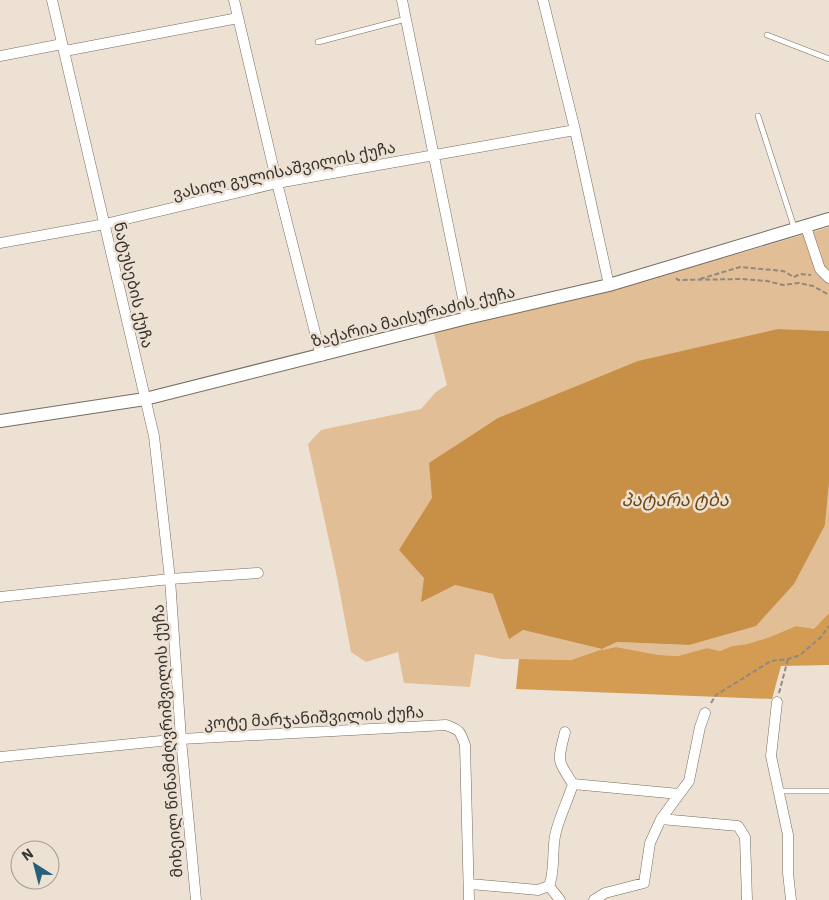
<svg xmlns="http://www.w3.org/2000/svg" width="829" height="900" font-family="'IBM Plex Sans','Noto Sans Georgian',sans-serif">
<rect width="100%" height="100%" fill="#ede1d4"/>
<path fill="#e1be95" d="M829,227V331L778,329L429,463L433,498L400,550L455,585L493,594L523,630L602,649L617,642L689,645L825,525L829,483V613L814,630L796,626L770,637L747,644L732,646L720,651L707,648L678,656L659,655L616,647L602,650L601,649L571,660L501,659L475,654L470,687L404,683L398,652L366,662L351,652L337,577L308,444L321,430L421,409L436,392L447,385L434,333C567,300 698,267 829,227Z"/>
<path fill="#d49b53" d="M829,613V665L781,666L772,699L516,689L519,659L571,660L602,649V650L616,647L659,655L678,656L707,648L720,651L732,646L747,644L770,637L796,626L814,629Z"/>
<path fill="#c89047" d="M778,329L829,331V483L825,525L794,584L756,626L689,645L617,642L602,649L523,630L509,639L493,594L455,585L421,602L424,578L399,550L432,498L429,463L498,418L638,361Z"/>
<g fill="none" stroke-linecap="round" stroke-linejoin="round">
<defs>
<path id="service" d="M767,35L829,59
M318,42L406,19
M758,116L795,230
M779,791H829"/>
<path id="minor" d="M52,0L154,436L170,579L181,739L196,900
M234,0L277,183L321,356
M402,0L467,318
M543,0L575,130L609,285
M65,51L238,18
M0,56L62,44
M806,227L820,269L829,278
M0,243L105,224L277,183L575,130
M0,597L170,579L258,573
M777,702L771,756L788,835V873L791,900
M565,732C558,761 556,759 573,784L679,794
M0,757L181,739L446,725C460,730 460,731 465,745L469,900
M661,819L738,826L745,837L747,900
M470,884L538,890L549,886C555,872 552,852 555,836C558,820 568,800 573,784
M549,886L560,900
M594,900L605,893L644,883L650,843L661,819L689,781L700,727L705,713"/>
<path id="tertiary" d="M0,421L145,399L467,318L609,285L829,219"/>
</defs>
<use href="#service" stroke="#766c60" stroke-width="6"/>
<use href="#minor" stroke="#766c60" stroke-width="11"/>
<use href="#tertiary" stroke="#766c60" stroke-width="14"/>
<path stroke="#918980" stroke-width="2" stroke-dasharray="5 2.5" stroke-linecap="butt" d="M676,278L678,280L742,279L767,281L783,285L799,283L813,286L829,295
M700,279L740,267L783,271L794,277L800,274L811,275
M779,693L788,659
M711,703L716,695L771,661L788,659L800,655L821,637L829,626"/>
<use href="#service" stroke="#fff" stroke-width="5"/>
<use href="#minor" stroke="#fff" stroke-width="10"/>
<use href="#tertiary" stroke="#fff" stroke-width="12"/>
</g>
<g text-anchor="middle" stroke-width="5" stroke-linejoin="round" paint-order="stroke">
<g font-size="16" fill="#37332e" stroke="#ede1d4">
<text transform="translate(284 170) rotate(-12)" y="6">ვასილ გულისაშვილის ქუჩა</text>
<text transform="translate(134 285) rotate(77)" y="6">ნატუსების ქუჩა</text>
<text transform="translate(413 316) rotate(-14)" y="6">ზაქარია მაისურაძის ქუჩა</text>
<text transform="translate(314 717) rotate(-3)" y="6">კოტე მარჯანიშვილის ქუჩა</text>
<text transform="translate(167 741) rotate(-94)" y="6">მიხეილ წინამძღვრიშვილის ქუჩა</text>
</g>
<g font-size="18" font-style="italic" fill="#6d4710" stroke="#ede1d4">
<text x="675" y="506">პატარა ტბა</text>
</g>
</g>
<g transform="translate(35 865) rotate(324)"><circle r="24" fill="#ede1d4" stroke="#a49b92"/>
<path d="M0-4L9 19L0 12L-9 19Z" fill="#266079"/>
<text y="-8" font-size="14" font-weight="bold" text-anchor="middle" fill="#37332e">N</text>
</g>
</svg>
